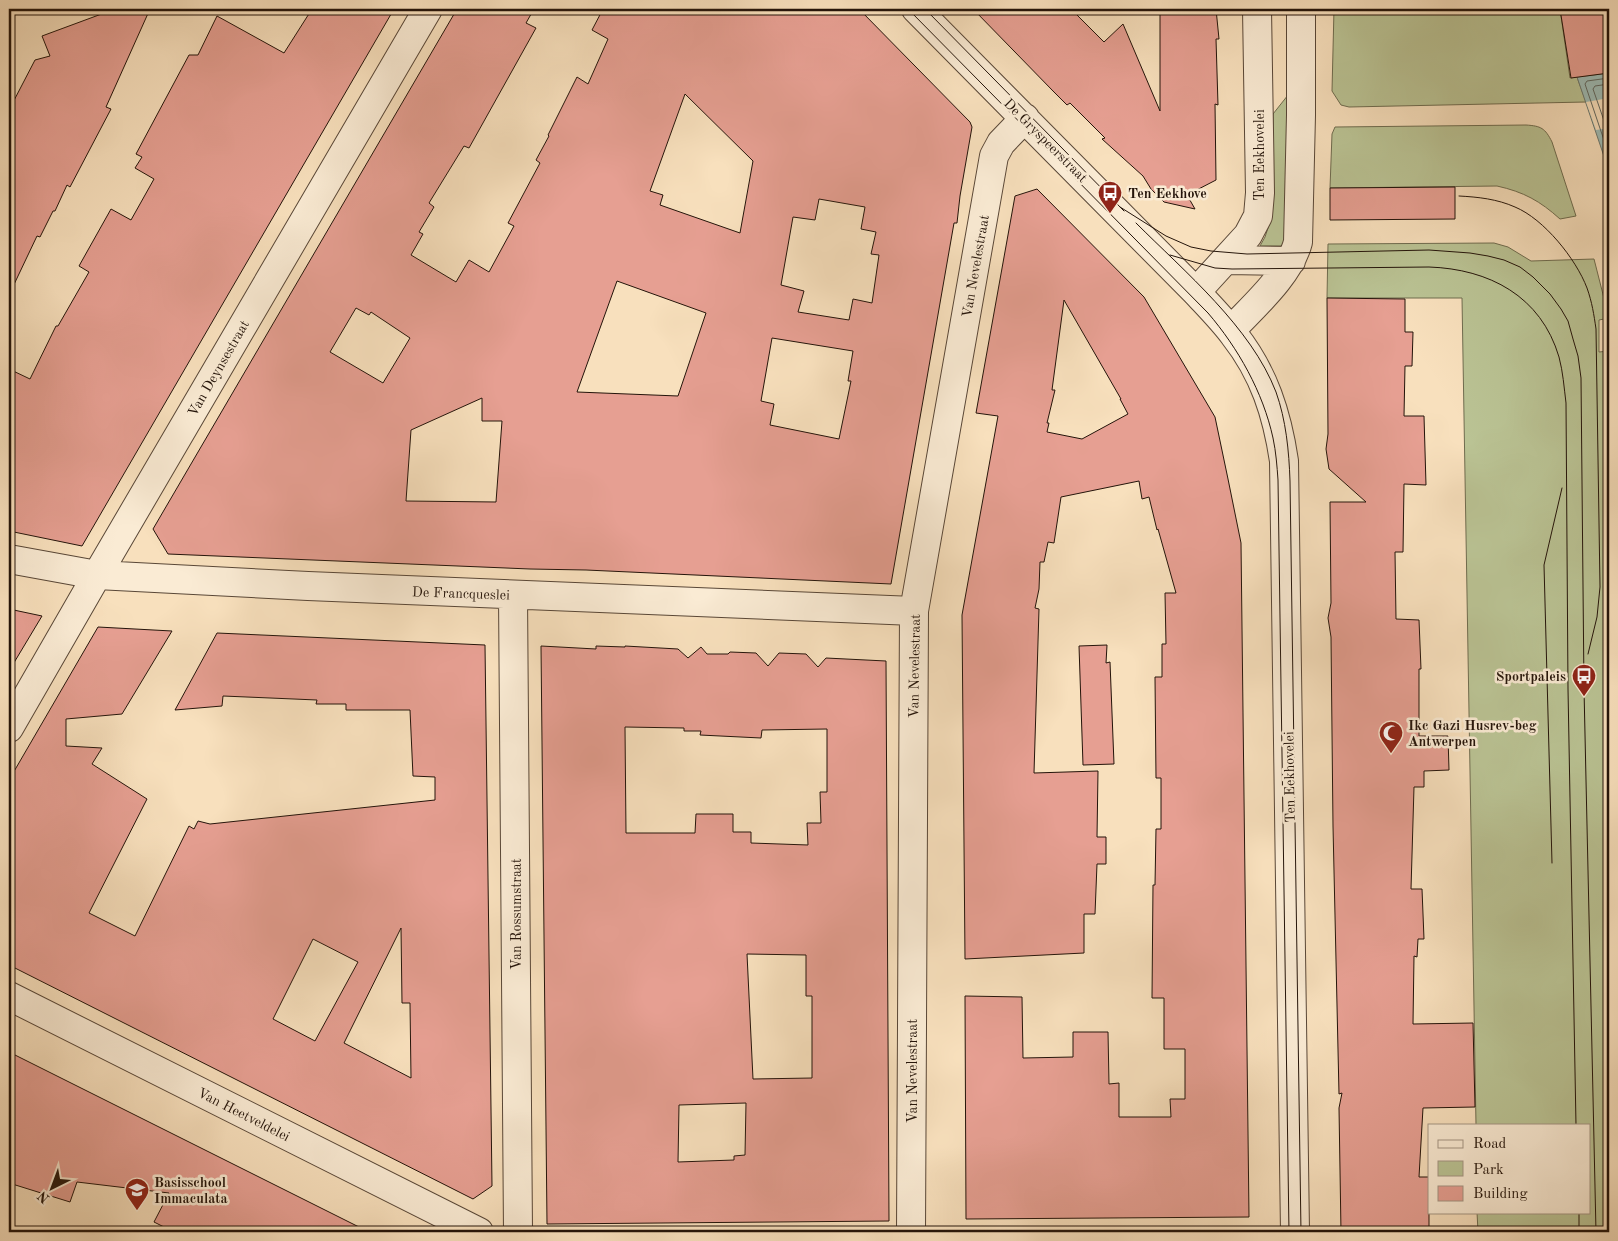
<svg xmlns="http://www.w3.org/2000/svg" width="1618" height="1241" font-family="'Old Standard TT',serif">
<rect width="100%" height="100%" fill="#f8e0bd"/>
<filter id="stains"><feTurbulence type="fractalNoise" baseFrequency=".004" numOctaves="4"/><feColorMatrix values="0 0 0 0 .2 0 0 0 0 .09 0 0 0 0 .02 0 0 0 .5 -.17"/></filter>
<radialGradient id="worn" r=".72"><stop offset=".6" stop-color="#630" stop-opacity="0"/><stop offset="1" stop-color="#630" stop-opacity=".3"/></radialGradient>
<path fill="#bac394" stroke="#6f6c4f" d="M1334,9H1560L1570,78L1577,77L1586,102L1349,107L1341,105L1332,91Z
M1292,90L1288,225L1284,246H1260L1265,237L1271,219L1273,114Z
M1526,125C1541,126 1545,128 1552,142L1576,216L1560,219C1540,201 1524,192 1497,186L1330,188L1332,134L1335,127Z
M1494,243L1508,247L1531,261L1594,259L1609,318L1599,320V352L1609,351V1232H1478L1477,1212H1589V1125H1476L1462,298H1327L1328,244Z"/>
<path fill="#9ebcb6" stroke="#6d7971" d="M1609,73V171L1577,77Z"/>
<path fill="#f8e0bd" d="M1609,98V128L1596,130L1586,102Z"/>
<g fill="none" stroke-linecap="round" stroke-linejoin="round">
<path stroke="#616860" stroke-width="1" d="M1609,78L1587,81L1585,84L1609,155
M1609,84L1595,86L1593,89L1609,135"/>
</g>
<path fill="#e69f92" stroke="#24140a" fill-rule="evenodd" d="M115,9H150L106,107L111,109L70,187L67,185L55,211H53L40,237L37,236L9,295V110L35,60L50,56L42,36Z
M312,9H394L82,546L9,531V369L30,379L56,326H58L89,272L79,266L111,209L131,220L154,179L135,168L142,157L136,154L189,55H198L217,16L284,53Z
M457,9H534L526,23L536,28L469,148L464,146L429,203L434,207L419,232L423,234L411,255L456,282L469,260L489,272L514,226L508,223L540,163L536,160L549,136L548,135L577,77L588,84L608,39L592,30L603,9H859L970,122L972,127L960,196L957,223H954L891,584L586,570L530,569L168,554L153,529ZM685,94L753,161L740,233L660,205L663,195L650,191ZM819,199L865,207L861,229L876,232L871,254L879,255L872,303L853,299L849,320L798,312L804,291L781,285L793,217L815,220ZM617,281L706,313L678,396L577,392ZM356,308L369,315L371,312L410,338L383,383L330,352ZM772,338L853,351L848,381H851L839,439L770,425L774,404L761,401ZM482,398V421H502L496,502L406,501L411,430Z
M973,9H1071L1104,42L1123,24L1160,111V9H1216L1219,39H1216L1218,105L1215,104L1216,180L1187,195L1195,209L1164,202L1151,189L1143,176L1102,139L1105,138L1070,103L1067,105L1053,91Z
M1560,9H1609V73L1571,78Z
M1455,187V219L1330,220V188Z
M1037,189L1144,297L1215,417L1228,479L1241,543L1249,1217L966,1219L965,996L1022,997L1023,1058L1073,1057V1032H1108L1109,1084L1119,1083V1117H1171L1170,1099H1185V1049H1164V998H1152L1153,885H1155L1156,829H1161V778H1156L1155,677H1162V644H1166L1165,593H1176L1158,529L1157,530L1149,497L1142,499L1139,481L1061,497L1054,543L1048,542L1044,562H1040L1039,589L1035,608L1039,609L1034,773L1098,771L1097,837H1106V864H1097L1095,914H1084V953L965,959L962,615L998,416L976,413L1015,196ZM1064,300L1121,399H1120L1128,414L1082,439L1047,432L1049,423H1047L1055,390H1052Z
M1327,298L1405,299V332H1413L1412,366H1405L1404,416H1424L1426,485L1404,484L1403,552H1395L1396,619L1419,620L1421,669H1419V736H1448L1449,770L1424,771V787H1414L1411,889H1422L1424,939H1418L1417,957L1414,956L1413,1024L1473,1023L1475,1107L1423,1108L1419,1177H1429V1232H1341L1339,1108L1342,1093L1339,1094L1333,826L1331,637L1328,618L1331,603L1330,502H1366L1329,469L1326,449L1328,434Z
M9,609L42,616L9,671Z
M98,627L172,631L122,714L66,719V746L102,748L92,764L147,799L89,913L135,936L189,826L194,829L198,821L210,824L435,800V777L413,776L410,710H346V704H316L317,700L223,696L222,706L175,710L217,633L485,645L492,1186L473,1199L9,965V780ZM401,928L402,1003H410L411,1078L344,1043ZM313,939L358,962L315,1041L273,1019Z
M1107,645L1106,663L1110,662L1114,764L1083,765L1079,646Z
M541,646L596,649V646L625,647V646L678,649L688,658L701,647L707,654H728L730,652L756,653L768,666L779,653L806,654L818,667L826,658L886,661L889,1221L547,1224ZM625,727L684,728V731H701L700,735L761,738L762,730L827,729V792H820L821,823H807L808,845L751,843V832H733V814H696L695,833H626ZM747,954L806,955V996H812V1078L753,1079ZM746,1103L745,1155L734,1156V1160L678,1162L679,1105Z
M9,1052L369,1232H174L154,1222L169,1193L77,1182L70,1202L9,1183Z"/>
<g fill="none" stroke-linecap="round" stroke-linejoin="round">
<defs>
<path id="minor" d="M916,9L1196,292C1209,306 1223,320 1234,335C1264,373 1277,414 1284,461L1295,1232
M1227,260L1291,261
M1196,292L1248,235L1258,216L1260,193L1257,9
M1233,333L1236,325C1258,302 1290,273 1298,242L1301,115V9
M9,559L97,575L308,586L914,611
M513,595L518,1232
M9,728L97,575L428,9
M9,996L479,1232
M911,1232L914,611L994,156L1001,143L1025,118"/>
</defs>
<use href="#minor" stroke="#594737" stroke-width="30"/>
<use href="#minor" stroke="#faebd4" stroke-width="28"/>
<path stroke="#24140a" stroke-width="1" d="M908,9L1208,313C1238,348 1263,392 1273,438C1276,452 1277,466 1278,480L1289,1232
M925,9L1124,211
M1459,196C1478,197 1497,199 1515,207C1544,219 1576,259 1587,288C1592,302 1594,315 1596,329L1600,587L1597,617L1588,654
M1120,207L1166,236L1191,247L1211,251L1247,254L1429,250L1470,253L1488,256L1504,260L1520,267L1533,277L1550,294L1561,309L1568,321L1573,339L1578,356L1581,378L1584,689L1596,1232
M1136,223C1185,272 1251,327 1276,392C1286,420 1289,451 1290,481L1301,1232
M1170,255L1215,268L1232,269L1429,267C1489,269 1541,296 1559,357C1563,372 1564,387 1566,403L1568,689L1576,1125
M1552,863L1544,565L1562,488
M1579,1212V1232"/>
</g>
<defs>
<symbol id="bus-pin" viewBox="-11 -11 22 30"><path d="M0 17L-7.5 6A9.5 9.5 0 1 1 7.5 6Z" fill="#8f2418" stroke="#faebd4"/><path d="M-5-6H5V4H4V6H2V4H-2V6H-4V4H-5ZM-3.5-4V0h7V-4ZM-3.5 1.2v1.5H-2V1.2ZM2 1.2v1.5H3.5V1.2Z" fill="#fff"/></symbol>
<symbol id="mosque-pin" viewBox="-11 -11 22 30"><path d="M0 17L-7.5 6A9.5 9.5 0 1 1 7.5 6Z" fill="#8f2418" stroke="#faebd4"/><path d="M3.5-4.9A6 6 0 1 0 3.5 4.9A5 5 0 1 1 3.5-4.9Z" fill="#fff"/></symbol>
<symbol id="school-pin" viewBox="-11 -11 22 30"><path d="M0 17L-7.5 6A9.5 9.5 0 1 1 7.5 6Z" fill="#8f2418" stroke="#faebd4"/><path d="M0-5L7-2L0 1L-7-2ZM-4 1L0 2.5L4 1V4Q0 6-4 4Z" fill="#fff"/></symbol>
</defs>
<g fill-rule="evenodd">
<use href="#bus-pin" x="1096" y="179" width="28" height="38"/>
<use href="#bus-pin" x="1570" y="662" width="28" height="38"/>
<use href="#mosque-pin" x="1377" y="719" width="28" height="38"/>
<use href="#school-pin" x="123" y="1176" width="28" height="38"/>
</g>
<g text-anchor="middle" stroke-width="5" stroke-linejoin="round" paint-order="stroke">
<g font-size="14" fill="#24140a" stroke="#faebd4">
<text transform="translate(1046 140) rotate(45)" y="5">De Gryspeerstraat</text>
<text transform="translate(1259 155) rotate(-90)" y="5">Ten Eekhovelei</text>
<text transform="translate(975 266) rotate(-80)" y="5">Van Nevelestraat</text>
<text transform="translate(218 368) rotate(-60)" y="5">Van Deynsestraat</text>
<text transform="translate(461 593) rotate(2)" y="5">De Francqueslei</text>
<text transform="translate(914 666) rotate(-89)" y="5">Van Nevelestraat</text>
<text transform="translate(1289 777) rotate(-91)" y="5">Ten Eekhovelei</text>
<text transform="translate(516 914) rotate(-90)" y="5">Van Rossumstraat</text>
<text transform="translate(912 1071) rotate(-90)" y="5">Van Nevelestraat</text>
<text transform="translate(244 1114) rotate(27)" y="5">Van Heetveldelei</text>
</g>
<g font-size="14" font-weight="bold" fill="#24140a" stroke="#faebd4" text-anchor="start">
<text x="1128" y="198">Ten Eekhove</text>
<text x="1566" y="681" text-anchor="end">Sportpaleis</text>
<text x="1408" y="730">Ikc Gazi Husrev-beg<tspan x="1408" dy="16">Antwerpen</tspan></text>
<text x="154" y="1187">Basisschool<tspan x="154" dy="16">Immaculata</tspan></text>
</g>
</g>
<rect width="1618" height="1241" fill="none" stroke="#f8e0bd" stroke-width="30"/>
<rect x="10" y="10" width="1598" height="1221" fill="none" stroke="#24140a" stroke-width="2.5"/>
<rect x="15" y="15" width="1588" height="1211" fill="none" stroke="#24140a"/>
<rect x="1428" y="1124" width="162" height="90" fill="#faebd4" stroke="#a49583"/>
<rect x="1438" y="1140" width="25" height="8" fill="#faebd4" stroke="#a49583"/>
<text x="1473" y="1148" font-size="15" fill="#24140a">Road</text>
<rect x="1438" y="1161" width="25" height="15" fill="#bac394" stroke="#a49583"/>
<text x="1473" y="1174" font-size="15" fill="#24140a">Park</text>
<rect x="1438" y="1186" width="25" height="15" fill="#e69f92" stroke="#a49583"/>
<text x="1473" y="1198" font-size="15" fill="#24140a">Building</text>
<g transform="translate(52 1188) rotate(222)" stroke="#faebd4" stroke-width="4" paint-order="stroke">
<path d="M0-4L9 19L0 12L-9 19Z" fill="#24140a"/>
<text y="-8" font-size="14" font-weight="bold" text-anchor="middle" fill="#24140a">N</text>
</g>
<rect width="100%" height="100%" filter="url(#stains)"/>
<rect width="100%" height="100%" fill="url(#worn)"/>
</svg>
